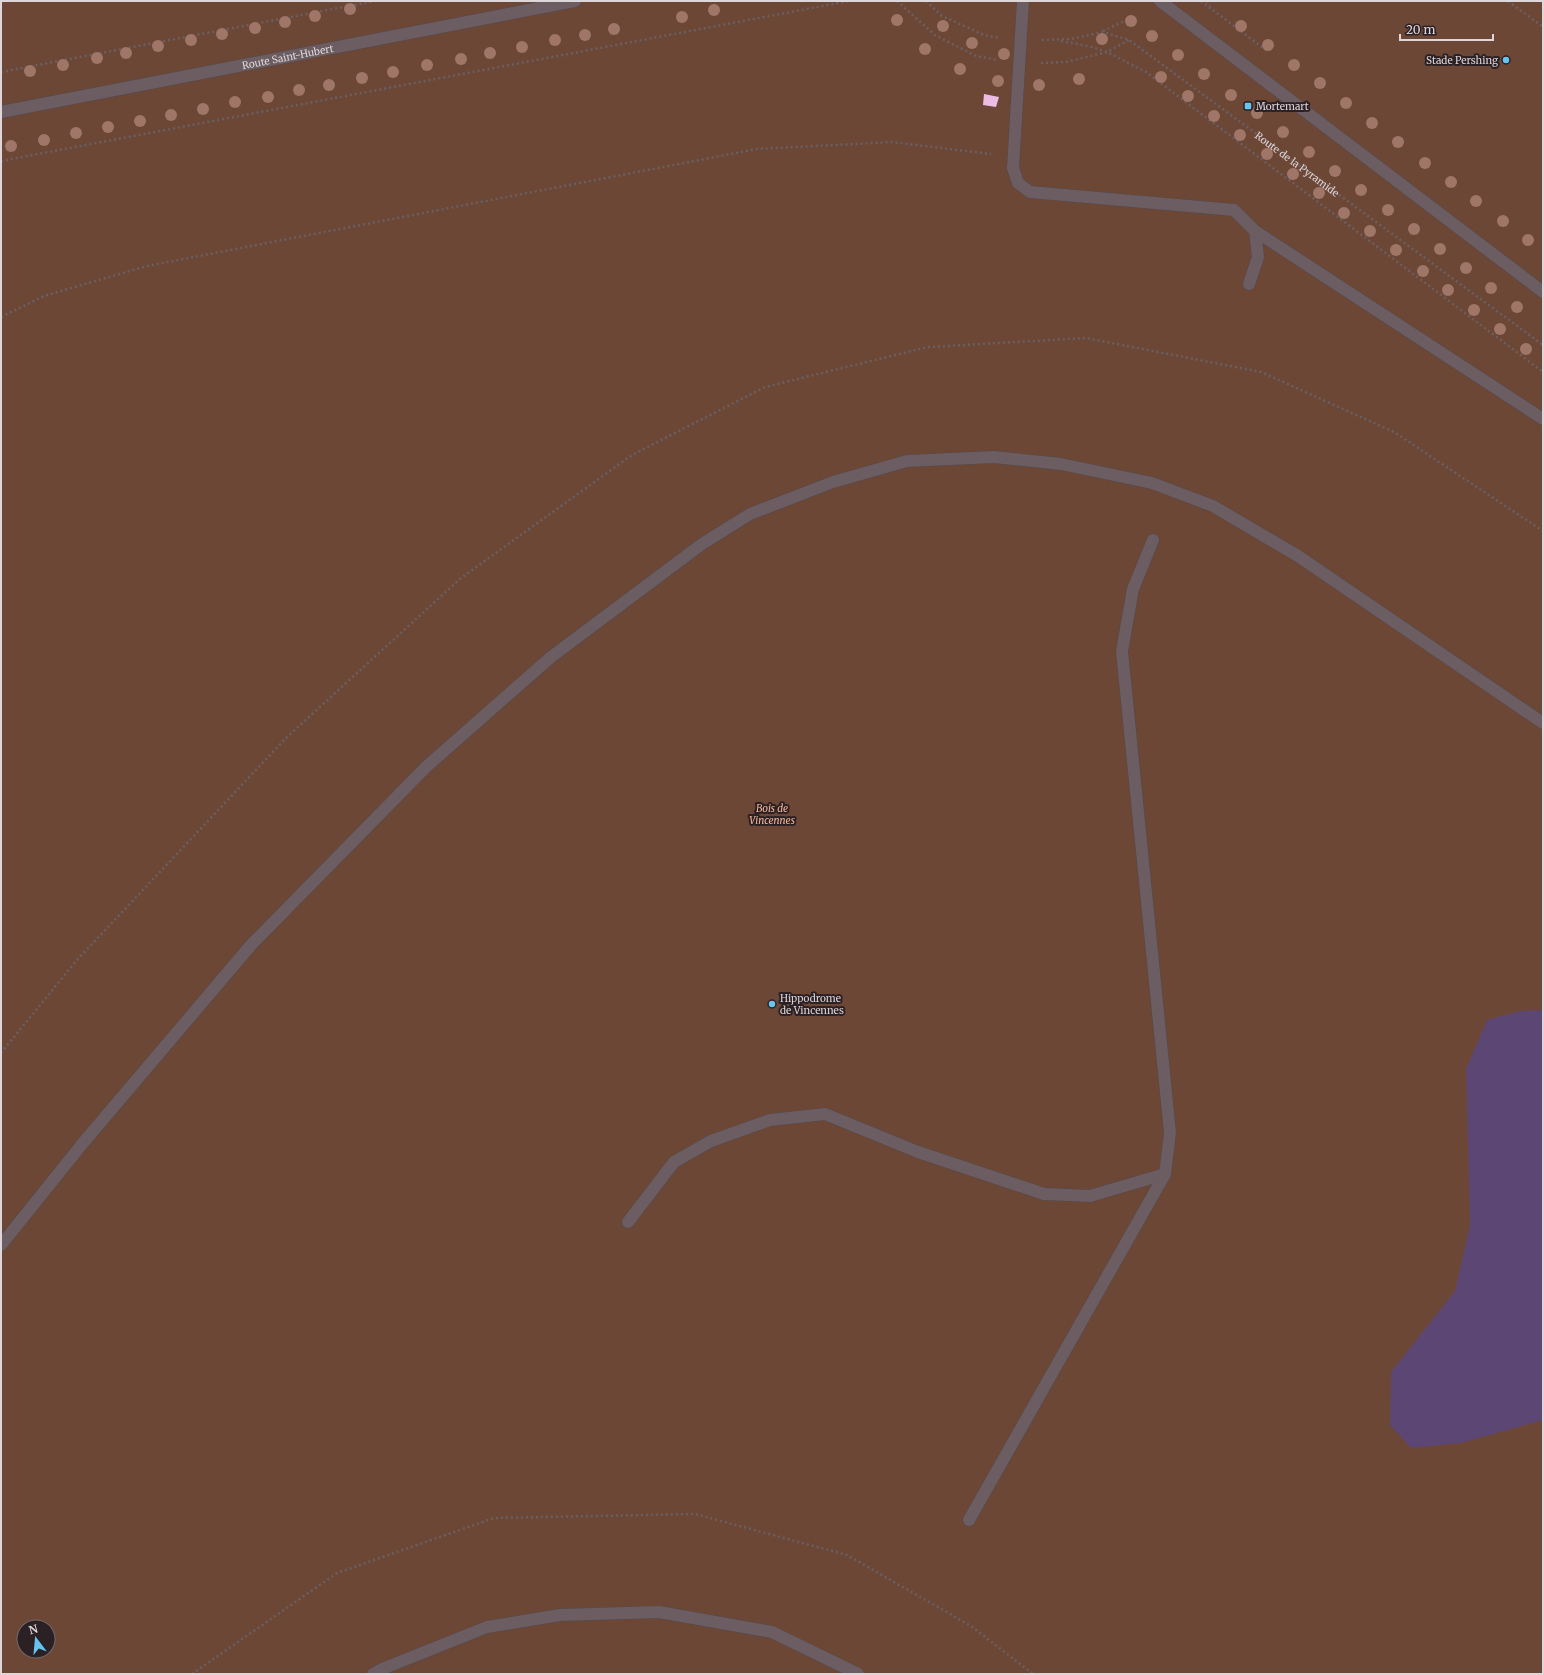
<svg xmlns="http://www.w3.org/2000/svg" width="1544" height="1675" font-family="Merriweather,serif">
<rect width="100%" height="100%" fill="#362a2e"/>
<path fill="#6d4735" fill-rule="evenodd" d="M1,1H1543V1674H1ZM24,1627H48V1651H24Z"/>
<path fill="#5c4774" d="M1543,1010V1420L1461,1443L1411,1448L1390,1425L1391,1372L1455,1291L1470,1225L1466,1069L1487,1020L1521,1011Z"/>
<path fill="#ecbce5" d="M984,94L999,97L996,107L983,105Z"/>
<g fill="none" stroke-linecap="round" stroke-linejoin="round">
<defs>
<g id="lane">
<path d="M1023,1L1013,168L1018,183L1030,192L1234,210L1255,231L1258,257L1249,284"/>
<path id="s2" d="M1,112L575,1"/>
<path d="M1255,231L1543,419"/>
<path d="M628,1222L674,1162L711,1141L770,1120L825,1114L918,1152L1044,1194L1090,1196L1165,1174"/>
<path d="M1,1245L83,1143L251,945L426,767L551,657L702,544L750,514L833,482L907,461L994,457L1061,464L1152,483L1213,506L1298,556L1543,723"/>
<path d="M969,1520L1165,1174L1170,1133L1122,651L1133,589L1153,540"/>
<path d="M373,1674L382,1669L487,1627L560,1615L659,1612L772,1632L858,1674"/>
</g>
<path id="secondary" d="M1160,1L1543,292"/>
</defs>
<use href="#lane" stroke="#53494c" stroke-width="13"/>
<use href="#secondary" stroke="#53494c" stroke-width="13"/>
<g stroke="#6a5f63" stroke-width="2.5" stroke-dasharray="2 3" stroke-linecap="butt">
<path d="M897,1L935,35L976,56L997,60"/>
<path d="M926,1L942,16L984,35L999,38"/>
<path d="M1201,1L1267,51"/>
<path d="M1207,1L1210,6"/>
<path d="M1508,1L1543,27"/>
<path d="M1103,31L1133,17"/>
<path id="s1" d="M1042,40L1071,39L1103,32L1129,40L1543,345"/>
<path d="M1061,41L1088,46L1107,52L1146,72L1543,372"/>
<path d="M1041,63L1066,62L1107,52L1129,40"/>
<path d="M1,72L375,1"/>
<path d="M1,161L849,1"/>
<path d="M1,317L44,296L147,266L757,149L892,142L991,154"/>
<path d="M1,1053L76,961L287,737L461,578L632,455L765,387L928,347L1086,338L1261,372L1394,432L1543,531"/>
<path d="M192,1674L337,1573L494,1518L695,1514L847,1555L971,1626L1033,1674"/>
</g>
<use href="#lane" stroke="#6b5d62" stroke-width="12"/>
<use href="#secondary" stroke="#6b5d62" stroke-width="12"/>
</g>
<g fill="#9f7668">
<circle cx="350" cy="9" r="6"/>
<circle cx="714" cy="10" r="6"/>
<circle cx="315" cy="16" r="6"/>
<circle cx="682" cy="17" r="6"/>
<circle cx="897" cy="20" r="6"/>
<circle cx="1131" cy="21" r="6"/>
<circle cx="285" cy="22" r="6"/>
<circle cx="943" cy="26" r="6"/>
<circle cx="1241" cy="26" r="6"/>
<circle cx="255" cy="28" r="6"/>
<circle cx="614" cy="29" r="6"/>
<circle cx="222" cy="34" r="6"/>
<circle cx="585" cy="35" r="6"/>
<circle cx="1152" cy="36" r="6"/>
<circle cx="1102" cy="39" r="6"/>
<circle cx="191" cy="40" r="6"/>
<circle cx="555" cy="40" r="6"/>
<circle cx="972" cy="43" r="6"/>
<circle cx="1268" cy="45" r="6"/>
<circle cx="158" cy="46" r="6"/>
<circle cx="522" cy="47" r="6"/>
<circle cx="925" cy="49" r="6"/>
<circle cx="126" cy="53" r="6"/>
<circle cx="490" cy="53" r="6"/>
<circle cx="1004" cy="54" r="6"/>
<circle cx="1178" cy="55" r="6"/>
<circle cx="97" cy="58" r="6"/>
<circle cx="461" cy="59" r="6"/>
<circle cx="63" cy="65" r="6"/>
<circle cx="427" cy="65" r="6"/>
<circle cx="1294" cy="65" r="6"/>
<circle cx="960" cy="69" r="6"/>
<circle cx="30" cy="71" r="6"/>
<circle cx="393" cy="72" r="6"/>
<circle cx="1204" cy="74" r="6"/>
<circle cx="1161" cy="77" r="6"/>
<circle cx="362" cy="78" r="6"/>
<circle cx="1079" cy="79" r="6"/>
<circle cx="998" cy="81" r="6"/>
<circle cx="1320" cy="83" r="6"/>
<circle cx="329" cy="85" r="6"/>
<circle cx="1039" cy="85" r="6"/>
<circle cx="299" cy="90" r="6"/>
<circle cx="1231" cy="95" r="6"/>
<circle cx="1188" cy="96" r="6"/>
<circle cx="268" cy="97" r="6"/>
<circle cx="235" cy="102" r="6"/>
<circle cx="1346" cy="103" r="6"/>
<circle cx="203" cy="109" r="6"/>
<circle cx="1257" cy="113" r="6"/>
<circle cx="171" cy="115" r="6"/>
<circle cx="1214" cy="116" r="6"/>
<circle cx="140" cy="121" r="6"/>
<circle cx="1372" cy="123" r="6"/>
<circle cx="108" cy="127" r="6"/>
<circle cx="1283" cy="132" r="6"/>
<circle cx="76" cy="133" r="6"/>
<circle cx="1240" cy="135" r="6"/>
<circle cx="44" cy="140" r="6"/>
<circle cx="1398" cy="142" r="6"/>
<circle cx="11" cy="146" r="6"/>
<circle cx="1309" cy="152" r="6"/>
<circle cx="1267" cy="154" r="6"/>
<circle cx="1425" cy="163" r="6"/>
<circle cx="1335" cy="171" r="6"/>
<circle cx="1293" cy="174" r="6"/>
<circle cx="1451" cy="182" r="6"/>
<circle cx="1361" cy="190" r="6"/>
<circle cx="1319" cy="193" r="6"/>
<circle cx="1476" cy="201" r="6"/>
<circle cx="1388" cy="210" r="6"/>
<circle cx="1344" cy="213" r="6"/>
<circle cx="1503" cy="221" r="6"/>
<circle cx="1414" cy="229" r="6"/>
<circle cx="1370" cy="231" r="6"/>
<circle cx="1528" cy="240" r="6"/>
<circle cx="1440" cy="249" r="6"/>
<circle cx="1396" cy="250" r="6"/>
<circle cx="1466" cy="268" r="6"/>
<circle cx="1423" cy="271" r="6"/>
<circle cx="1491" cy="288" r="6"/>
<circle cx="1448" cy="290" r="6"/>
<circle cx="1517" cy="307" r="6"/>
<circle cx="1474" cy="310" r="6"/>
<circle cx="1500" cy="329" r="6"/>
<circle cx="1526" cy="349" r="6"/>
</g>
<g fill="#66c4ef" stroke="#2b2024" stroke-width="1.5">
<circle cx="1506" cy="60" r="4"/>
<rect x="1244" y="102" width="8" height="8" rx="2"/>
<circle cx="772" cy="1004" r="4"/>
</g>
<g text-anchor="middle" stroke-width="4" stroke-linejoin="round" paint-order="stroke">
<g font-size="10" fill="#ded6d8" stroke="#2b2024">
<text dy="4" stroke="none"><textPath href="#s2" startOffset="292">Route Saint-Hubert</textPath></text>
<text dy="4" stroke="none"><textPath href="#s1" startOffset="298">Route de la Pyramide</textPath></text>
</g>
<g font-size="10" fill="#ded6d8" stroke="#2b2024" text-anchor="start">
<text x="1498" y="64" text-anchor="end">Stade Pershing</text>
<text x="1256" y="110">Mortemart</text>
<text x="780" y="1002">Hippodrome<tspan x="780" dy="12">de Vincennes</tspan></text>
</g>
<g font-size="10" font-style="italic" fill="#f5b597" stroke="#2b2024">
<text x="772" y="812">Bois de<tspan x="772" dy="12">Vincennes</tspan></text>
</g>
</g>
<rect width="1544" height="1675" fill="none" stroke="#ded6d8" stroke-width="4"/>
<g transform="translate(36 1639) rotate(344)"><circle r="19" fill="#2b2024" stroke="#73696c"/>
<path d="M0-3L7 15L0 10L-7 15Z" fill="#66c4ef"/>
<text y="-6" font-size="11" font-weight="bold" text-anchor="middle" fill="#ded6d8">N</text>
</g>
<path d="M1400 34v6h93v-6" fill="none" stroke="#ded6d8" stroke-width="2"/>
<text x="1406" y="34" font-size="12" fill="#ded6d8" stroke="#2b2024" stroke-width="3" paint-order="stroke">20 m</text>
</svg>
